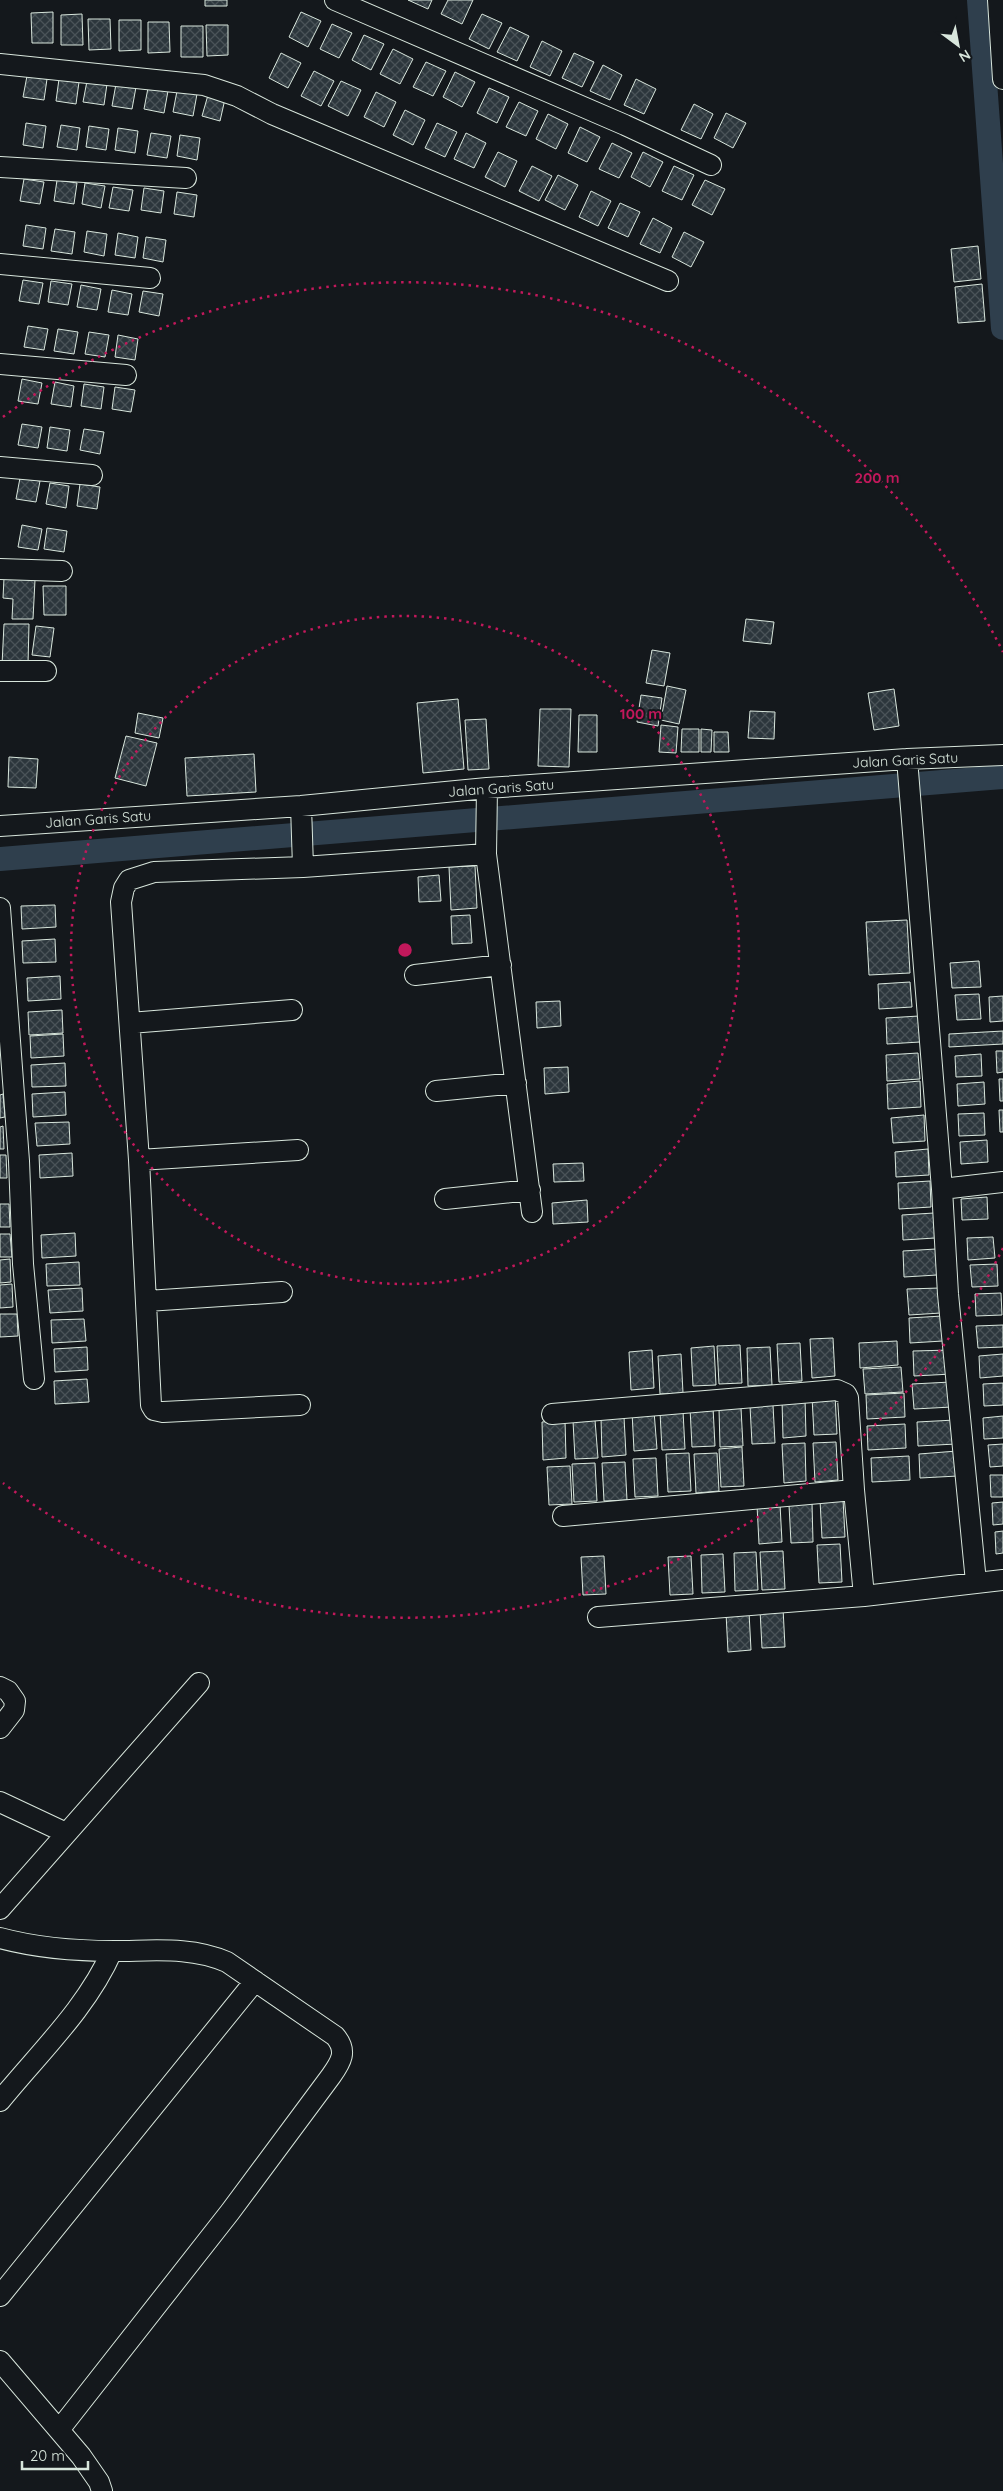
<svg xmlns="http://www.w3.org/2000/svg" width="1003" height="2491" font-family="Quicksand,sans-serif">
<defs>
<pattern id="building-cross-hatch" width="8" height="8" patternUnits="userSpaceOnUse" patternTransform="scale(1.25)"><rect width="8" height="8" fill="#2c363c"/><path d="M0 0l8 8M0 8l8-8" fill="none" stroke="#4a5358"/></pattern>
</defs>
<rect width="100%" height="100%" fill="#14181c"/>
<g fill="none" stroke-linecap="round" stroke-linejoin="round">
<path stroke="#2f3f4d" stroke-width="24" d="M979,0L1003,328
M0,859L1003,777"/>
</g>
<path fill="url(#building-cross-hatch)" stroke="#d8e6dc" d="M205,0H227V6H205Z
M408,0H432L428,9Z
M448,0H473L462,24L441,14Z
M53,12V43H32L31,13Z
M301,12L321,21L308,47L289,37Z
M82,14L83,45H61V15Z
M482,14L502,23L489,49L469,39Z
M88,19H110L111,49L89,50Z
M119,20H141V50L119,51Z
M148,22H169L170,52L148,53Z
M332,24L352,33L339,58L320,49Z
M206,25H228V55L207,56Z
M181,26H203V57H181Z
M510,27L529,36L517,61L497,52Z
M364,35L384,44L371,70L352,60Z
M542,41L562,51L550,76L530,67Z
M393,49L413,59L400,84L380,74Z
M281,53L301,63L288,88L269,78Z
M574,53L594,62L582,87L562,78Z
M426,62L446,71L433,96L413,87Z
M603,65L622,75L610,100L590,91Z
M314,71L334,81L321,106L301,96Z
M455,72L475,82L462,107L443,97Z
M27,76L47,79L44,100L23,97Z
M59,79L79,82L76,104L56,101Z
M636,79L656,89L644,114L624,105Z
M87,81L107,84L104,105L83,102Z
M341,81L361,90L348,116L328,106Z
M116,84L136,87L132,109L112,106Z
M148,88L168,91L164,113L144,109Z
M489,88L509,97L497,123L477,113Z
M177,91L197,94L193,116L173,112Z
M376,92L396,102L384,127L364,117Z
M208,95L225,99L220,121L202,116Z
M519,102L538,111L526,136L506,127Z
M694,104L713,114L701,139L681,130Z
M405,110L425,120L413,145L393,135Z
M726,113L746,123L733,148L714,138Z
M548,114L568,124L556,149L536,139Z
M26,123L46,126L43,148L23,145Z
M437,123L457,132L445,157L425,148Z
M61,125L80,128L77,150L57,147Z
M89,126L109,129L106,150L86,147Z
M580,127L600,137L587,162L568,153Z
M118,128L138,131L135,153L115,150Z
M151,133L171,136L167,158L147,155Z
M466,133L486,143L474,168L454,159Z
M180,135L200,138L197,160L177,156Z
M612,143L632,153L619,178L599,169Z
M498,152L517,161L505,187L485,177Z
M643,152L663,162L650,187L631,177Z
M532,166L552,176L539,201L519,191Z
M674,166L694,175L682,200L662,191Z
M558,175L578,185L565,210L545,200Z
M24,179L44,182L40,204L20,201Z
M57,180L77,183L74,204L54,201Z
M705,180L725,189L712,215L692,205Z
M85,183L105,186L101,208L82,204Z
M113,187L133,190L129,211L109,208Z
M144,188L164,191L161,213L141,210Z
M591,191L611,201L598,226L579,217Z
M177,192L197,195L194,217L174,214Z
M620,203L640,212L628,237L608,228Z
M653,218L672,228L660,253L640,244Z
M26,225L46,228L43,249L23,246Z
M55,229L75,232L72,254L51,251Z
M87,231L107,234L104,256L84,252Z
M684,232L704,242L691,267L672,257Z
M118,233L138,237L135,258L115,255Z
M146,237L166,240L163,262L143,258Z
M978,246L981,279L954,282L951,249Z
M23,280L43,283L39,304L19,301Z
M51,281L72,284L68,305L48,302Z
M982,284L985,321L958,323L955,287Z
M81,285L101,289L97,310L77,307Z
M112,290L132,294L128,315L108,312Z
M143,291L163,294L159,316L139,312Z
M28,326L48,329L44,350L24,347Z
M58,329L78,332L74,354L54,351Z
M89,332L109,335L105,357L85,354Z
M118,335L138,339L135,360L115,357Z
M22,379L42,383L38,404L18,401Z
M55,382L74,386L71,407L51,404Z
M84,384L104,387L101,409L81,406Z
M115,387L135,390L131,412L112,409Z
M22,424L42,427L38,448L18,445Z
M50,427L70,430L67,451L47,448Z
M84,429L104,432L100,454L80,450Z
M20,478L40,481L36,502L16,499Z
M50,483L69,486L66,508L46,504Z
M80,484L100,487L97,509L77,506Z
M22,525L42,529L38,550L18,547Z
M47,528L67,531L64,552L44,549Z
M4,578L35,580L33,619H12L13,599L3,598Z
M43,586H66V615H44Z
M746,619L774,622L771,644L743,641Z
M4,624H29L28,665H2Z
M36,626L54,628L50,657L32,655Z
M652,650L670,653L664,686L646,683Z
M667,686L686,690L679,724L661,720Z
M894,689L899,726L874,730L868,693Z
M641,695L662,698L658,726L637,722Z
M458,699L464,769L423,773L417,703Z
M540,709H571L569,767L538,766Z
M750,711L775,712L774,739L748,738Z
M138,713L163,718L159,738L135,733Z
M579,715H597V752H578Z
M486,719L489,769L468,770L465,720Z
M661,725L678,727L676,753L659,752Z
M682,729H699V752H681Z
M701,729L712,730L711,752H701Z
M714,732H728L729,752H714Z
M126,736L157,743L146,786L115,778Z
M254,754L256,792L187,796L185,758Z
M9,757L38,759L36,788L8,787Z
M475,866L477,908L451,910L449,867Z
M439,875L441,901L419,902L418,877Z
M55,905L56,927L22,929L21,906Z
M470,915L472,943L452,944L451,916Z
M907,920L910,973L869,975L866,922Z
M55,939L56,962L23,963L22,941Z
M979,961L981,987L952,988L950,963Z
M60,976L61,999L28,1001L27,978Z
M910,982L912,1007L879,1009L878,984Z
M979,994L981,1019L957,1020L955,995Z
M1003,996V1021L990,1022L989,997Z
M560,1001L561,1026L537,1028L536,1002Z
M62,1010L63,1033L29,1035L28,1012Z
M919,1016L920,1042L887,1044L886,1018Z
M1003,1031V1044L949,1047V1034Z
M63,1034L64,1056L31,1058L30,1036Z
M996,1051H1003V1072L997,1073Z
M918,1053L920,1079L887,1081L886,1055Z
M981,1054L982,1076L956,1077L955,1056Z
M65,1063L66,1086L32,1087L31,1065Z
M568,1067L569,1092L545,1094L544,1068Z
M999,1079H1003V1101H1000Z
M920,1081L921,1107L888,1109L887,1084Z
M984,1082L985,1104L958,1106L957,1084Z
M65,1092L66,1115L33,1117L32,1094Z
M3,1094L5,1117L0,1118V1095Z
M999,1110H1003V1132H1000Z
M984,1113L985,1135L959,1136L958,1114Z
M924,1115L925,1141L893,1143L891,1118Z
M69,1122L70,1144L37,1146L35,1123Z
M3,1126L4,1149H0V1127Z
M987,1140L988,1162L961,1164L960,1142Z
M928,1149L929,1175L896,1177L895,1152Z
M72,1153L73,1176L40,1178L39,1155Z
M0,1155H6L7,1178H0Z
M583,1163L584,1181L554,1182L553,1164Z
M930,1181L931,1207L899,1209L898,1183Z
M987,1197L988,1219L962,1220L961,1199Z
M587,1200L588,1222L553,1224L552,1203Z
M0,1204H9L10,1227H0Z
M934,1213L935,1238L903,1240L902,1215Z
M75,1233L76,1256L42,1258L41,1235Z
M0,1234H10L12,1257H0Z
M993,1237L995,1258L968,1260L967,1238Z
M936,1249L937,1275L904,1277L903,1251Z
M10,1259L11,1282L0,1283V1260Z
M79,1262L80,1285L47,1286L46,1264Z
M997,1264L998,1286L972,1287L970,1265Z
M12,1284L13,1307L0,1308V1285Z
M82,1288L83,1311L50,1313L48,1290Z
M940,1288L941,1313L909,1315L907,1289Z
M1001,1293L1002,1315L976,1316L975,1294Z
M0,1314H17L18,1336L0,1337Z
M942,1316L943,1341L910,1343L909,1318Z
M84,1319L86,1341L52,1343L51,1320Z
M1003,1325V1347L978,1348L976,1326Z
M833,1338L835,1376L812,1378L810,1339Z
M897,1341L898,1365L860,1368L859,1343Z
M800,1343L802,1381L779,1382L777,1344Z
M740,1345L742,1383L719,1384L717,1346Z
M714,1346L716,1385L693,1386L691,1348Z
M87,1347L88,1370L55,1372L54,1349Z
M770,1347L772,1385L748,1386L747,1348Z
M652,1350L654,1388L631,1390L629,1352Z
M951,1350L952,1374L914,1376L913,1351Z
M681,1354L683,1393L660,1394L658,1356Z
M1003,1354V1376L980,1378L979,1356Z
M901,1367L903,1392L865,1394L863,1369Z
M87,1379L89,1402L55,1404L54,1381Z
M951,1382L952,1407L914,1409L912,1384Z
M1003,1383V1405L984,1406L983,1384Z
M904,1393L905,1417L867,1419L866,1395Z
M835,1395L837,1434L814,1435L812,1397Z
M805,1398L806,1436L783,1438L782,1400Z
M773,1405L775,1443L752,1444L750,1406Z
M713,1407L715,1446L692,1447L690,1408Z
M741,1408L743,1446L720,1447L719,1409Z
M654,1411L657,1449L634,1451L632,1412Z
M683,1411L685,1449L662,1450L660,1412Z
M1003,1416V1438L984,1439L983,1418Z
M624,1417L626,1455L602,1457L601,1418Z
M565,1420L566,1458L543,1460L542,1422Z
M595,1420L598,1458L575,1459L573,1421Z
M955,1420L956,1444L918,1446L917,1422Z
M905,1424L906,1448L868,1450L867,1426Z
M836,1442L838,1480L815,1482L813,1443Z
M805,1443L806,1481L784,1483L782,1444Z
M1003,1444V1466L990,1467L988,1445Z
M742,1447L744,1486L721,1487L719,1449Z
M957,1451L958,1476L920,1478L919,1454Z
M689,1453L691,1491L668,1492L666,1454Z
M717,1453L719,1491L696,1493L694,1454Z
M909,1456L910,1480L872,1482L871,1458Z
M656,1458L658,1496L635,1497L633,1459Z
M625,1462L627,1500L604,1501L602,1463Z
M595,1463L597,1501L574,1502L572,1464Z
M570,1466L572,1504L549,1505L547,1467Z
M990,1475H1003V1497H991Z
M843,1499L845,1537L822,1538L820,1500Z
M1003,1502V1524L993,1525L992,1503Z
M812,1503L813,1542L791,1543L789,1505Z
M780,1504L782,1542L759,1544L757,1505Z
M1003,1531V1553L996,1554L995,1532Z
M840,1544L842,1582L819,1583L817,1545Z
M783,1551L785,1589L762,1590L760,1552Z
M756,1552L758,1590L735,1591L734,1553Z
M723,1554L725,1592L702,1593L701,1555Z
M604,1556L606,1594L583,1595L581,1557Z
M691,1556L693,1594L670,1595L668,1557Z
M783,1608L785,1647L762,1648L760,1610Z
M749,1612L751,1650L728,1652L726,1613Z"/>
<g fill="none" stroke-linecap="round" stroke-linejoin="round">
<defs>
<path id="minor" d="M335,0L625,125L711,165
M998,0L1003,79
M0,64L204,85L237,96L272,114L668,281
M0,167L186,178
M0,264L150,278
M0,364L126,375
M0,467L92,475
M0,569L62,571
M0,671H46
M907,759L942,1189L948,1294L976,1582
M487,788L486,854L532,1212
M301,806L303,867
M0,826L301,806L487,788L907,759L1003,755
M0,908L19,1161L23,1264L34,1379
M415,975L501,965
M130,1023L292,1010
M436,1091L516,1083
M139,1160L298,1150
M942,1189L1003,1182
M445,1199L530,1190
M147,1301L282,1292
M300,1405L163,1412L154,1410L151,1405L139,1160L121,902L124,888L129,880L154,872L303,867L486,854
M552,1414L837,1390L846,1394L848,1398L854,1490
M563,1516L854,1490L864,1596
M598,1617L864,1596L1003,1580
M0,1687L8,1691L15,1701L14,1710L0,1728
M0,1802L66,1833
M0,1909L199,1683
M0,1938C37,1948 76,1951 114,1951C152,1951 191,1946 227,1962L335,2036C348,2051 341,2062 331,2076L230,2212L59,2430
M0,2101C39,2053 87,2008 112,1951
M0,2296L255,1981
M0,2361L81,2456L99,2482L102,2491"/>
</defs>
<use href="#minor" stroke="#d8e6dc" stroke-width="22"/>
<use href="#minor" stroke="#14181c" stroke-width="20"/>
</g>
<g fill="none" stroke="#c2185b" stroke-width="2.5" stroke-dasharray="2.5 5">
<circle cx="405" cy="950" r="334"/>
<path d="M1003 1248A668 668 0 0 1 3 1483M3 417A668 668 0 0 1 1003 652"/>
</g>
<g text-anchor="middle" stroke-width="4" stroke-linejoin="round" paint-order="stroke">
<g font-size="14" fill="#d8e6dc" stroke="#14181c">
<text transform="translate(905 760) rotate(-3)" y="5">Jalan Garis Satu</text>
<text transform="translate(501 788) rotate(-4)" y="5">Jalan Garis Satu</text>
<text transform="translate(98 819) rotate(-4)" y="5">Jalan Garis Satu</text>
</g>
</g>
<circle cx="405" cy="950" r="8" fill="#c2185b" stroke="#14181c" stroke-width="2.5"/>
<g font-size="15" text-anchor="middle" font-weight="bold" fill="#c2185b" stroke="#14181c" stroke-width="4" stroke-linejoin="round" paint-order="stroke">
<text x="877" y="483">200 m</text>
<text x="641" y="719">100 m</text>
</g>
<g transform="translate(958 45) rotate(148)" stroke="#14181c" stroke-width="4" paint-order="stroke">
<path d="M0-4L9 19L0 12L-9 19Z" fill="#d8e6dc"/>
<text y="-8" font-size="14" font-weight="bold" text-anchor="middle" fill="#d8e6dc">N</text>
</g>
<path d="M22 2461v8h66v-8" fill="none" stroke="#d8e6dc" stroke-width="2.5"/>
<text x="30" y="2461" font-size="15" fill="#d8e6dc" stroke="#14181c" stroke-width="4" paint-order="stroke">20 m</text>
</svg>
